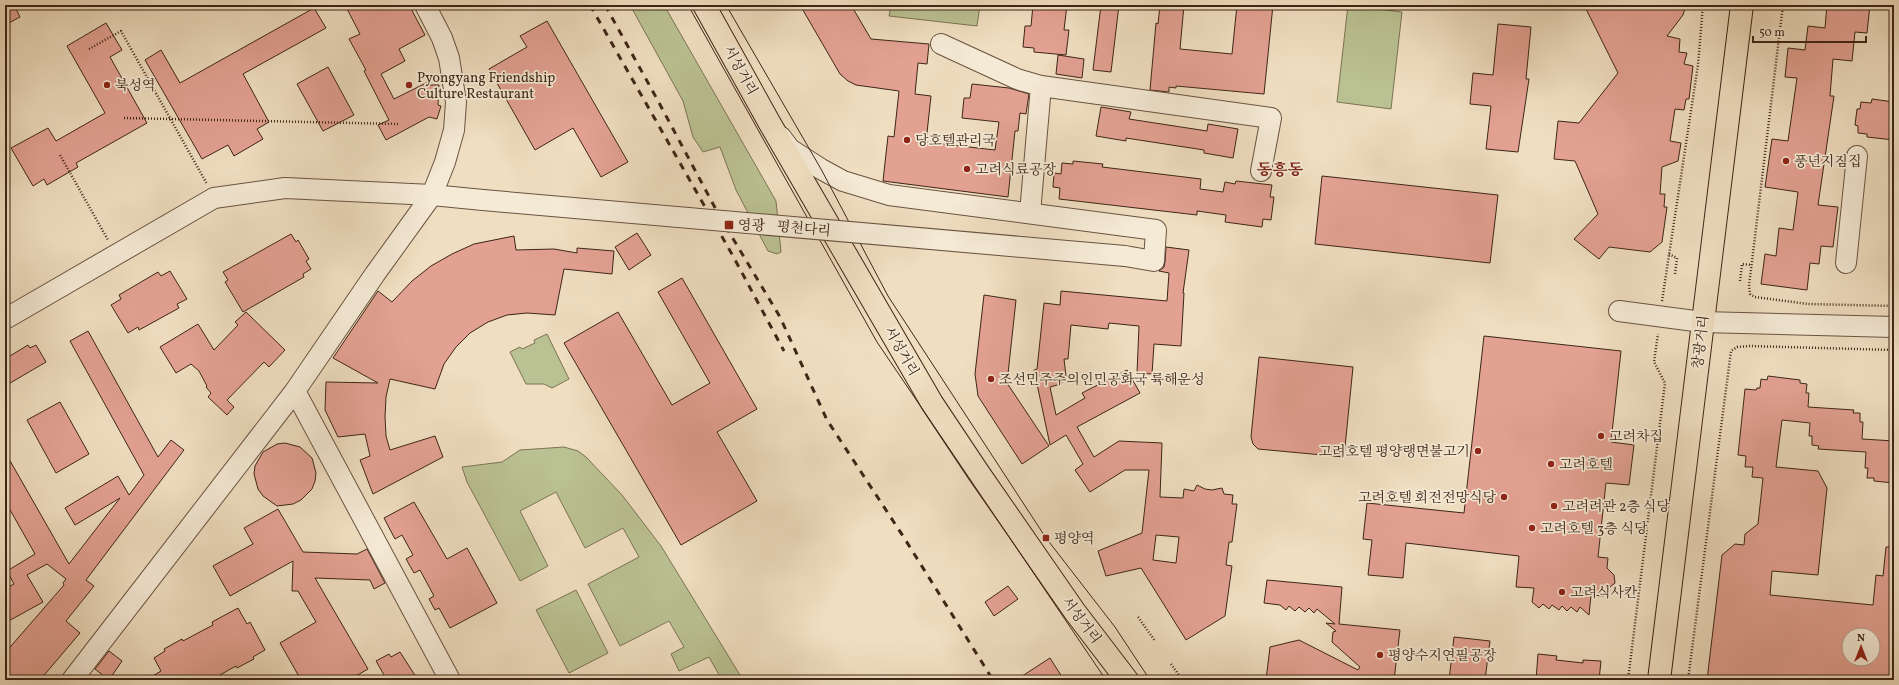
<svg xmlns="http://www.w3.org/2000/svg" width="1899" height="685" font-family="Vollkorn,'Noto Serif KR',serif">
<rect width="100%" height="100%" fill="#efdec0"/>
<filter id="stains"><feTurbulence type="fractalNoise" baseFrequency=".005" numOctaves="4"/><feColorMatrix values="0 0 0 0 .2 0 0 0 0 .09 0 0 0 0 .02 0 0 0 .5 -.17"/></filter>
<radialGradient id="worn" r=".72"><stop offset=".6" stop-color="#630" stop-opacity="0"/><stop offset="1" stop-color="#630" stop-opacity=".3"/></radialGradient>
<path fill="#bac192" stroke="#7c7354" d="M630,5H664L776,201L781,252L777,254L768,251L736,190L720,147L703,152L693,137L683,101Z
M891,5H980L977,26L889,16Z
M1348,5L1402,12L1391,109L1337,102Z
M547,334L569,379L552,388L544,384H526L510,352L520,347L522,349L535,343L534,340Z
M564,447L578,451L586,457L622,495L661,546L743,680H722L709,657L679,671L671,654L684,647L669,621L620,646L588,584L639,557L623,528L585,548L556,492L520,511L548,566L520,581L467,482L462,467L502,462L520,450Z
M576,590L608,653L569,673L536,610Z"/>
<path fill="#e3a192" stroke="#3e2516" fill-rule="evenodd" d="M5,5H14L20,17L5,25Z
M345,5H409L425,35L399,49L405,61L381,74L394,99L428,82L429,85H439L438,105L441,106L437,119L429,117L386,140L378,125L389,120L364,71L366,70L349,39L360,34Z
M800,5H851L871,39L929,44L927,64L918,63L915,94L931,96L926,142L995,150L999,122L962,118L964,98H970L972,84L1009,88L1029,94L1026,114L1020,113L1018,131H1015L1008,197L883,181L888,136L894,137L899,91L856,85L848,81L840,74Z
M1033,5H1067L1064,30H1069L1066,55L1034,52V48L1023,47L1025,26H1031Z
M1101,5H1119L1111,72L1093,70Z
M1160,5H1184L1180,49L1232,54L1237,5H1273L1264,94L1176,86V88L1169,87V92L1150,90L1156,23L1158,24Z
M1584,5H1686L1683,15L1667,36L1680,39L1679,52L1687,53L1684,64L1693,66L1689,99H1686L1684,110L1675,109L1670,141L1681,143L1678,161L1662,167L1660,194H1665L1664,207H1667L1662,242L1650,252L1609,247L1599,259L1574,239L1598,214L1575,161L1554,159L1558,121L1579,123L1618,73Z
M1827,5H1870L1867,33L1855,32L1852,61L1833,59L1830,96H1834L1818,205L1838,207L1833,247L1821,246L1819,264L1810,263L1807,290L1761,284L1765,254L1776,256L1779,228L1793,230L1798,192L1765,187L1772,139L1788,141L1797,78L1785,77L1788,48L1805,50L1808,26L1825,28Z
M314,8L326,28L243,74L269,122L257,129L263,139L234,156L228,145L202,159L145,60L161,50L180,83Z
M547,21L628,162L601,177L573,128L535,150L489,69L527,47L520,36Z
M106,23L122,50L110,57L147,123L76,163L78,167L47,185L44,179L33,186L11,148L48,128L56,141L105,113L67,46Z
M1498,24L1531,27L1526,79H1529L1518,152L1486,149L1491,106L1470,104L1473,73L1493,75Z
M1058,55L1084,59L1082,78L1056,74Z
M328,67L354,115L323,131L297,84Z
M1872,99L1894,102V140L1867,137V134L1858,133V126L1855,125L1857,109H1860L1861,102L1871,103Z
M1101,107L1131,112L1129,119L1207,131L1208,124L1238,129L1233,158L1204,153V150L1126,138V141L1096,136Z
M1073,161L1103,164L1102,167L1201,179L1200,189L1223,192L1225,182L1235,184L1236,181L1272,185L1270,197H1274L1271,220L1263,219L1262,227L1225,222L1226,215L1197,211V215L1059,199L1060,188L1053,187L1054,173L1061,174L1062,163L1073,164Z
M1322,176L1498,195L1490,263L1315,244Z
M637,233L651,255L629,270L615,247Z
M291,234L296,242L298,240L309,259L306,261L311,269L303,274L304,277L243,312L225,282L228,280L223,272Z
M514,236L516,250L554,249L577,253V248L614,251L612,274L564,269L555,315L527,313L507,315L488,322L470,333L456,347L444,364L435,389L390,379L386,397L385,417L386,436L390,450L435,436L443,457L373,494L360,460L370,456L365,434L338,437L325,410L326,382L378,383L333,358L378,291L392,302L412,281L431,266L452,254L474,244Z
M1166,247L1189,250L1183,293H1184L1181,346L1154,344L1152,374L1137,373L1139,326L1109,323L1108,329L1071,325L1068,359H1064L1066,376L1061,384L1050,387L1056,415L1085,398L1082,393L1127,370L1140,393L1077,427L1094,457L1119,441L1162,443L1160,497L1183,498L1184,489L1194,491L1197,485L1205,489L1212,490L1222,488L1224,494L1233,495L1232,504H1237L1232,542H1229L1226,565L1232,566L1225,616L1186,640L1141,568L1106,576L1098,551L1142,533L1149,470H1125L1090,492L1075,470L1083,464L1066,435L1050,445L1034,370L1037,369L1044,303L1060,305L1061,291L1167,301L1169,273L1159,271L1164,267L1165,262ZM1156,535L1179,537L1176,563L1153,560Z
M170,271L187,299L177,304L179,308L139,330L138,327L128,333L111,305L121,299L119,295L158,272L161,276Z
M682,278L757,409L717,432L757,501L681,545L564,343L618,312L672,405L710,383L658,292Z
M984,295L1016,300L1007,383L1049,446L1022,464L978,396L975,374Z
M246,312L285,350L269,367L264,362L227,400L234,407L227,415L208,397L211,393L206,387L207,386L199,371L191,364L176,373L160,347L198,324L214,350L238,325L235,322Z
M88,331L158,457L171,440L184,450L86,580L94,586L66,621L80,633L40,680H5V653L64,585L63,583L66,579L47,564L27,575L43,602L5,623V589L14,584L7,571L35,554L5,501V452L69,564L120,498L75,525L65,508L118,476L129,495L144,475L70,341Z
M1484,336L1621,351L1611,442L1634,445L1629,485L1606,483L1598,557L1608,558L1607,568L1614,575L1615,583L1605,591L1604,596L1591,595L1589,615L1580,607L1577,612L1571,607L1567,611L1562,606L1559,610L1552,605L1549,609L1543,604L1539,608L1532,602L1534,588L1516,587L1519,556L1406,543L1403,578L1368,575L1372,540L1363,539L1367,503L1464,513Z
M28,345L30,348L36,345L46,362L5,386V359Z
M1259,357L1353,367L1344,457L1258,449L1253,444L1251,437Z
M1768,376L1800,380V383L1807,384L1806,393H1809L1808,407L1854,410L1853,413H1860V422H1863L1862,439L1894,441V483L1874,481V478H1867L1868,468H1865L1866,452L1818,449L1819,446L1812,445V436H1809L1810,423L1782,420L1776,467L1818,471L1827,488L1818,575L1772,571L1770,595L1873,605L1876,575L1883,576L1886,547H1894L1893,607L1894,608V680L1864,678V680H1707L1722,555L1735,544L1744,545L1745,534L1758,524L1763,478L1752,477L1753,467H1745L1746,456L1738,455L1745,389L1756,390L1757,388H1760L1761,379L1767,380ZM1849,635H1873V659H1849Z
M60,402L89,454L56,473L27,420Z
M285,443L300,447L312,458L316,473L315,481L312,489L301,500L293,504L277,506L263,496L258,489L254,474L255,466L263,452L277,444Z
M414,502L447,559L467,548L497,603L450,628L439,608L435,610L429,599L434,596L420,570L414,573L406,559L413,555L402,535L395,539L384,518Z
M278,509L303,552L357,554L367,549L385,583L374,589L370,580L315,578L368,669L349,680H301L280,643L316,622L298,591H292L293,561L230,596L213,566L253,544L244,528Z
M1267,580L1342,587L1339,624L1400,630L1394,680H1266L1270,647L1299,640L1358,670L1360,667L1332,642L1333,632L1336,631L1326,623L1335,624L1317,609L1314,613L1309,608L1305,612L1299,607L1295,611L1289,606L1286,610L1280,605L1264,603Z
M1008,586L1018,599L994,616L985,602Z
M238,608L247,624L250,622L265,650L253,657L254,659L237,668L236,666L211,680H146L161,671L154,658L165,651L164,649L182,639L183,641L213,625L212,622Z
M1454,637L1490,641L1485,680H1449Z
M109,651L122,661L109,680L95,669Z
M400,652L418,680H387L376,661L389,654L391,657Z
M1538,654L1557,656L1556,660L1583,663V660L1601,661L1599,680H1536Z
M1050,658L1064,680H1016Z"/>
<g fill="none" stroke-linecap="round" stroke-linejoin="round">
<defs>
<path id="minor" d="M941,44L1017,79L1041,86L1271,118L1261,171
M781,137L790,149L821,169L843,181L889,195L1156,230L1154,261L1125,256
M1030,213L1041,86
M1846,263L1857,156
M1619,311L1702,322L1894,327
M5,319L214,198L285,188L432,195L483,200
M295,391L450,680
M72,680L295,391L375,274L432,195L445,162L454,130L456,102L449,58L442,38L425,5"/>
<path id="major" d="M704,5L769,122L932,403L978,472L1075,612L1127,680
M1659,680L1742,5"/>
</defs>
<use href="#minor" stroke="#6a5340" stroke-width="22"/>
<use href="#major" stroke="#3e2516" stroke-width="24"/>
<path stroke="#3e2516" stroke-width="2.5" stroke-dasharray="1 2" stroke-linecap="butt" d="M1783,5L1749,286L1750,294L1755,297L1808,304L1894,306
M89,49L121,31L207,184
M124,118L399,124
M60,155L108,240
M1669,254L1677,258L1675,274
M1740,281L1742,264L1752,265
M1662,301L1698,65L1703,5
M1138,617L1155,641
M1171,664L1181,678
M1628,680L1665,383L1654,362L1658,334
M1688,680L1731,351L1737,347L1749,346L1894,350"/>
<use href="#minor" stroke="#f5ead6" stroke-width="20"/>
<use href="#major" stroke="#efdec0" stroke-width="22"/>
<path stroke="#3e2516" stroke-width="1" d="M688,5L877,342L1106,680
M726,5L821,169L888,296L1046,538L1115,627L1150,680"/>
<path stroke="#3e2516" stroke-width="3" stroke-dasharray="7 7" stroke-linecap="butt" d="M590,5L733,256L784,351
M605,5L657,99L720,217L780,317L827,420L903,536L993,680"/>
<defs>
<path id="minor-bridge" d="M483,200L1125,256"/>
</defs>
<use href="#minor-bridge" stroke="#6a5340" stroke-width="22" stroke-linecap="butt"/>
<use href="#minor-bridge" stroke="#f5ead6" stroke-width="20"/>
</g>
<g fill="#8f2418" stroke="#f5ead6" stroke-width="1.5">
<circle cx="107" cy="85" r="4"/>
<circle cx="409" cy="85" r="4"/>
<circle cx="907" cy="140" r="4"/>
<circle cx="1786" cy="161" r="4"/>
<circle cx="967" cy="169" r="4"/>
<rect x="724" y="220" width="10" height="10" rx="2"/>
<circle cx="991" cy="379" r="4"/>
<circle cx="1601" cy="436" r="4"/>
<circle cx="1478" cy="451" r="4"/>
<circle cx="1551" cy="464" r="4"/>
<circle cx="1504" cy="497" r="4"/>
<circle cx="1554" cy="506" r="4"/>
<circle cx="1532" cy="528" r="4"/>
<rect x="1042" y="534" width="8" height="8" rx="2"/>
<circle cx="1562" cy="592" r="4"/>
<circle cx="1380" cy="655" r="4"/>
</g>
<g text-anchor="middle" stroke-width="3.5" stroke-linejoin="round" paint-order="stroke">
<g font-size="14" fill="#3e2516" stroke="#f5ead6">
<text transform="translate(741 70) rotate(61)" y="5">서성거리</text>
<text transform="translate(804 228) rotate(5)" y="5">평천다리</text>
<text transform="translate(1700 342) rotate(-83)" y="5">창광거리</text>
<text transform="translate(902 351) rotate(60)" y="5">서성거리</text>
<text transform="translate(1082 620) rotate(53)" y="5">서성거리</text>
</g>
<g font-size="14" fill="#3e2516" stroke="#f5ead6" text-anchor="start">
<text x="417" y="82">Pyongyang Friendship<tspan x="417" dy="16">Culture Restaurant</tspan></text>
<text x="115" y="90">북성역</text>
<text x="915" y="145">당호텔관리국</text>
<text x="1794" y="166">풍년지짐집</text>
<text x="975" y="174">고려식료공장</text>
<text x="738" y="230">영광</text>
<text x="999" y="384">조선민주주의인민공화국 륙해운성</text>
<text x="1609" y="441">고려차집</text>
<text x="1470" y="456" text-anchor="end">고려호텔 평양랭면불고기</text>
<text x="1559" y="469">고려호텔</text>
<text x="1496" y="502" text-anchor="end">고려호텔 회전전망식당</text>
<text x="1562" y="511">고려려관 2층 식당</text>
<text x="1540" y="533">고려호텔 3층 식당</text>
<text x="1054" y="543">평양역</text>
<text x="1570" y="597">고려식사칸</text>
<text x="1388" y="660">평양수지연필공장</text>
</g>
<g font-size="16" font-weight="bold" fill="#7a1f14" stroke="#f5ead6">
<text x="1280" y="175">동흥동</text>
</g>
</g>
<rect width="1899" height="685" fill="none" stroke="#efdec0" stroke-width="20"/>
<rect x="6" y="6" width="1887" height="673" fill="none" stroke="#3e2516" stroke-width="2"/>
<rect x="10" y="10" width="1879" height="665" fill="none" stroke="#3e2516"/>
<g transform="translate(1861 647)"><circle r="19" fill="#f5ead6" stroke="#ac9b89"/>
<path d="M0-3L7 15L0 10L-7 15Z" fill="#8f2418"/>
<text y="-6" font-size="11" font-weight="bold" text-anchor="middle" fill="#3e2516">N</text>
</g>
<path d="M1753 36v6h113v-6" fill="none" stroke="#3e2516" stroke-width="2"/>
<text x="1759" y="36" font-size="12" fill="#3e2516" stroke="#f5ead6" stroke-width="3" paint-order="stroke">50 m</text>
<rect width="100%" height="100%" filter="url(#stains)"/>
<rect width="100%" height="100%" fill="url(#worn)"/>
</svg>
